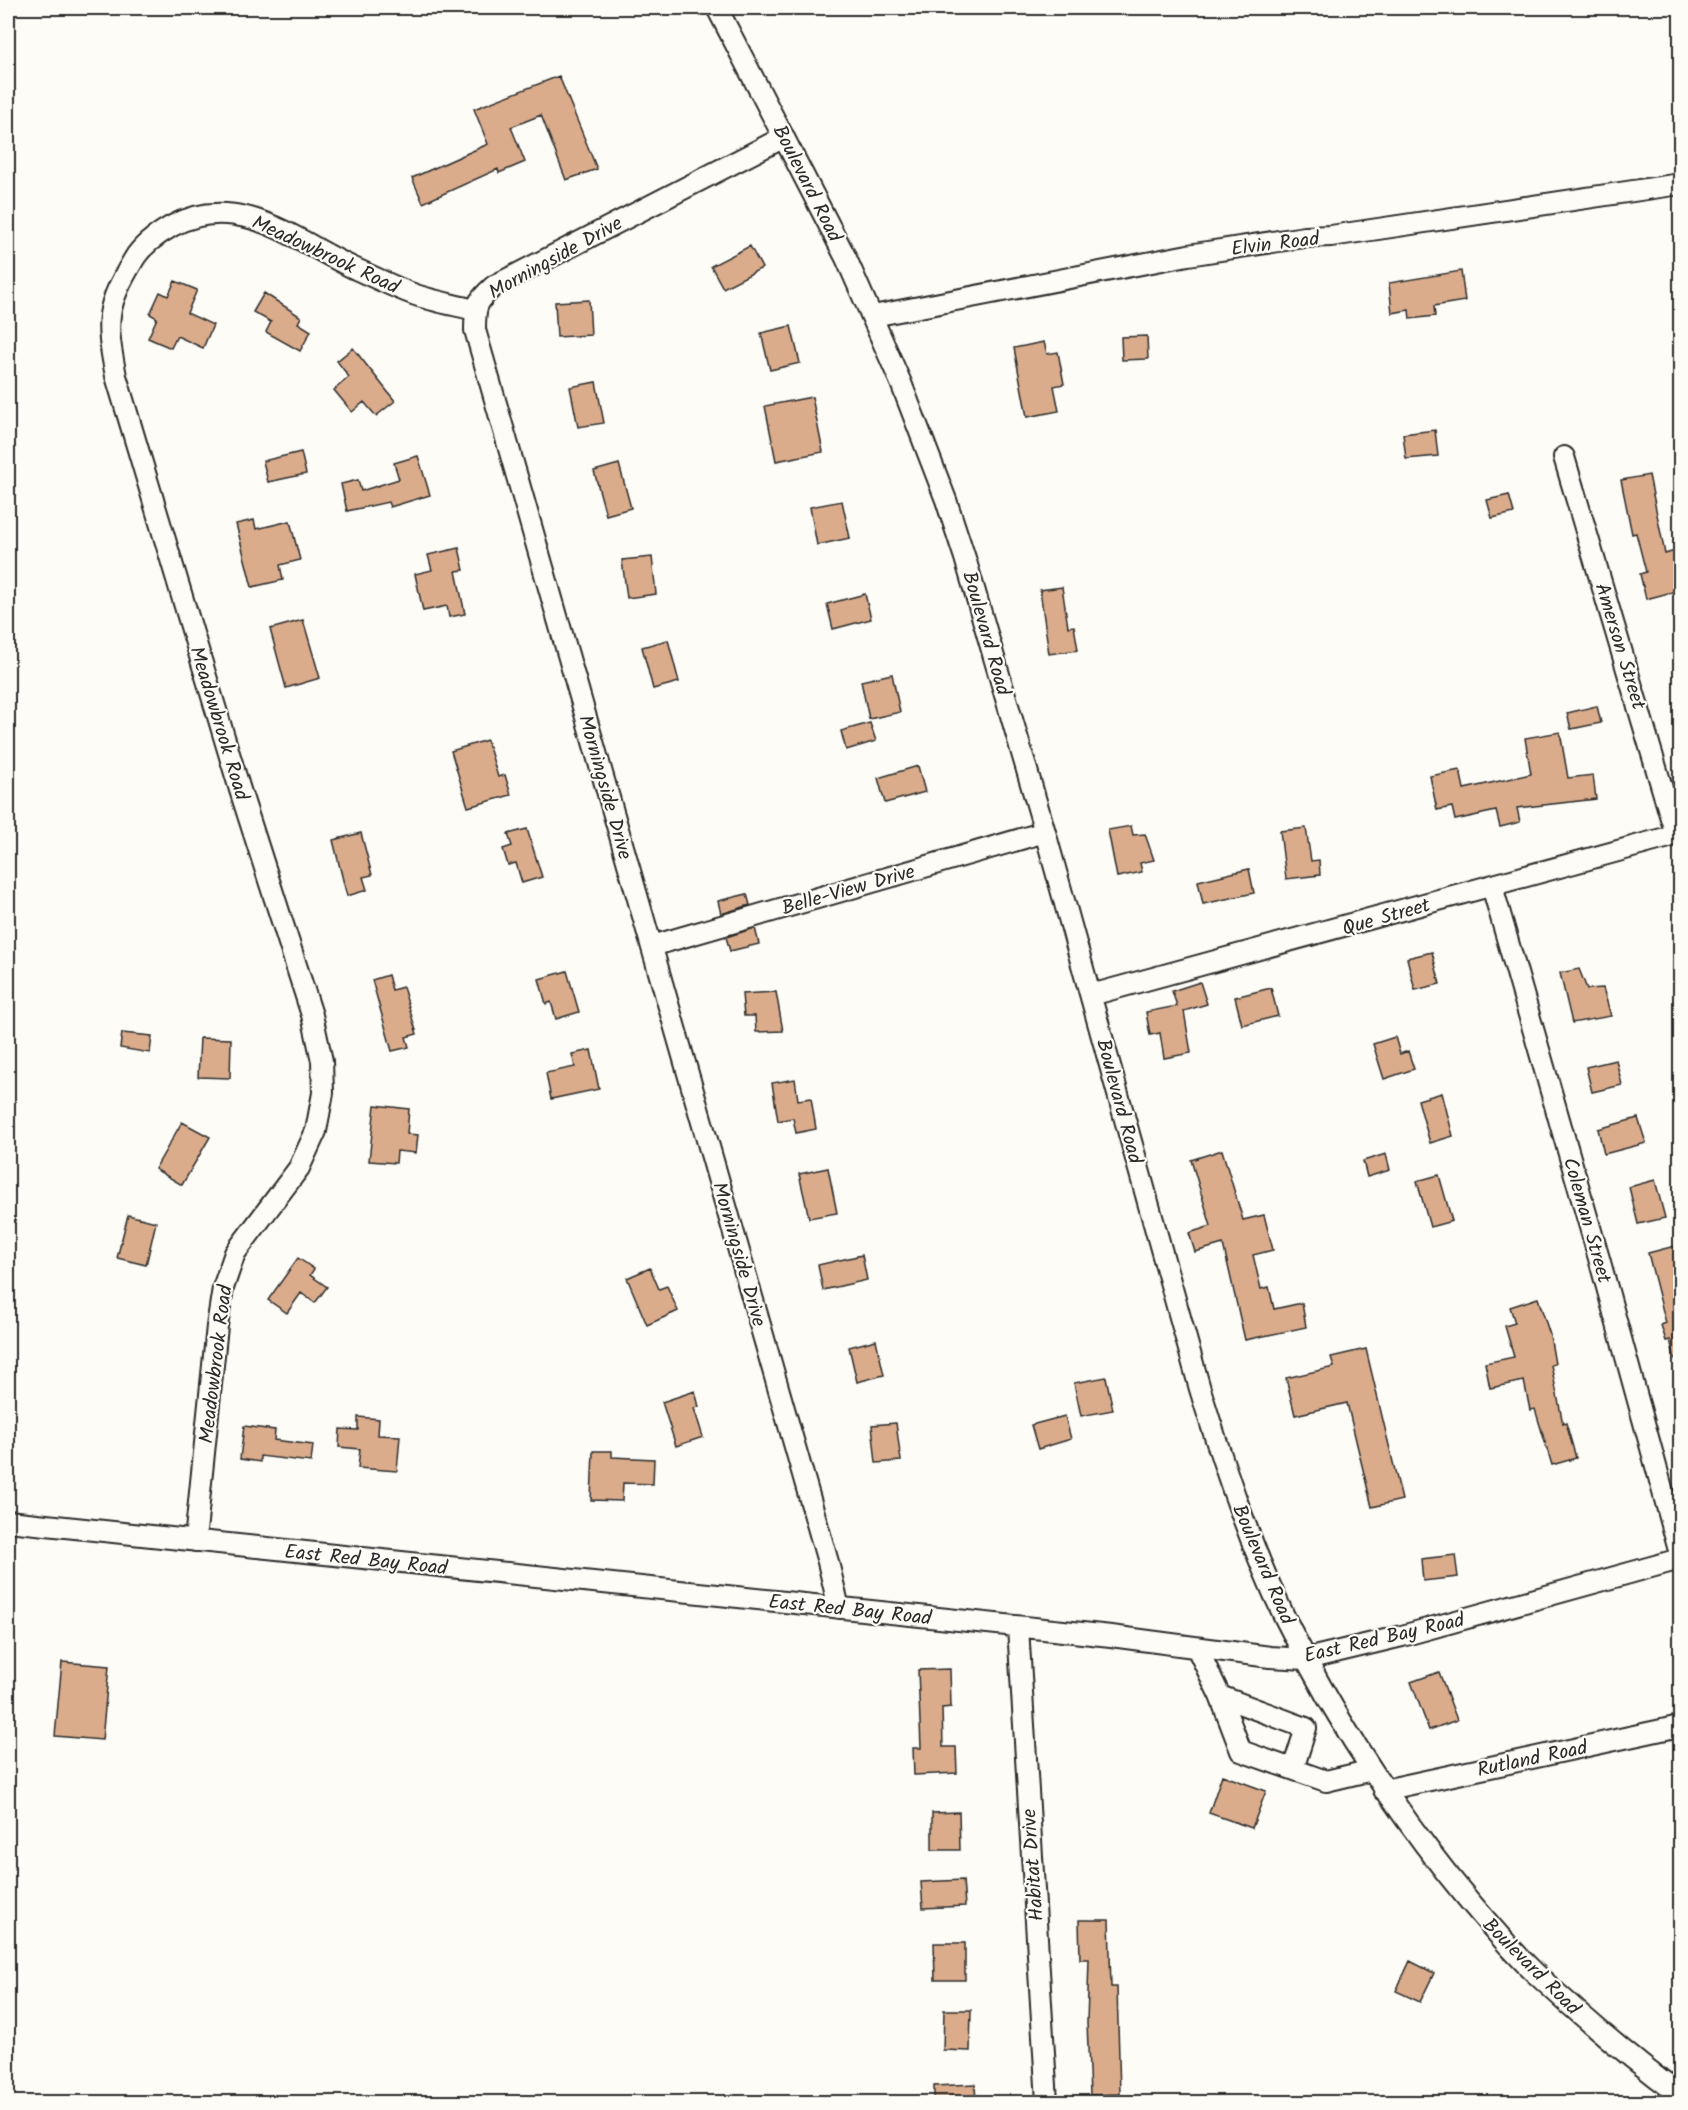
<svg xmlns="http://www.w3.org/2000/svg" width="1688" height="2110" font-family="Kalam,sans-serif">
<rect width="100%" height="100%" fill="#fdfcf7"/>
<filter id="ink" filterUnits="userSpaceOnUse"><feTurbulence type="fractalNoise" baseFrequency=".0167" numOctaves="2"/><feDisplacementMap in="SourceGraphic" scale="12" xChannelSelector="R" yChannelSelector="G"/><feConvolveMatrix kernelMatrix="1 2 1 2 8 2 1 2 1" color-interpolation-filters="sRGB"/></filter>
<g filter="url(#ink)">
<path fill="#daac8c" stroke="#2b2b2b" stroke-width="1.5" d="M559,76L597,169L566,180L541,115L511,127L525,162L499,173L498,169L423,203L412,178L488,144L474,109Z
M750,246L762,268L723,288L711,266Z
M1461,271L1465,301L1434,306L1435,316L1410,319L1409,310L1392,313L1389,283Z
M175,281L197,290L187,313L213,325L203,348L177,336L171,348L148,338L157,318L150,314L160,292L168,296Z
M264,293L301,317L298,323L311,331L300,351L266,332L271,322L253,312Z
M589,300L591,335L557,337L555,302Z
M791,326L800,363L770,370L761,333Z
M1147,336L1148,359L1122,360L1121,337Z
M1044,342L1047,354L1058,352L1064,384L1054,386L1059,411L1027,417L1014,348Z
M353,348L395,401L376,416L364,402L352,412L334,390L349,377L337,361Z
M596,382L604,423L578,427L570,387Z
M812,397L823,452L776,461L765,406Z
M1435,430L1438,456L1406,459L1403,434Z
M301,452L306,474L268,482L263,461Z
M418,456L430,495L390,507L388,502L347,511L341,484L358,480L361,491L399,479L394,463Z
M619,464L631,508L606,515L594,471Z
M1649,475L1665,554L1675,551L1680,573V590L1646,599L1640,574L1646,572L1636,533L1632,534L1621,480Z
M1509,495L1514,513L1492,518L1487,500Z
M842,501L850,538L817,545L810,507Z
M254,520L256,529L290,521L300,560L280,565L283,580L252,587L236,524Z
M459,548L464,570L456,571L465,614L449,617L447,606L423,611L415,574L432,570L428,555Z
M652,557L656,594L627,598L622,560Z
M1062,587L1068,627L1074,626L1078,650L1049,654L1040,590Z
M865,594L871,619L833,629L827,604Z
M303,620L320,678L286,688L270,629Z
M668,640L679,682L653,689L642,647Z
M892,674L900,712L869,719L861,681Z
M1597,706L1601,723L1571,729L1567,713Z
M870,723L876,741L846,750L841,731Z
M1560,732L1568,778L1593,775L1596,799L1517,808L1520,822L1500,827L1496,811L1455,820L1452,807L1437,810L1430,776L1460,770L1464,789L1531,774L1525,738Z
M487,740L498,777L505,775L511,795L468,807L451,751Z
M918,766L925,792L885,803L878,778Z
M1131,826L1133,835L1145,834L1154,860L1140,863L1142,872L1117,877L1108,830Z
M1306,828L1311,861L1319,860L1320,875L1286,879L1280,831Z
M527,829L542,877L522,883L516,863L508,865L503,849L512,846L508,834Z
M361,833L372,875L363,877L367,890L347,896L333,840Z
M1249,869L1254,893L1203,904L1198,881Z
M747,894L750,905L721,914L718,901Z
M755,928L759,944L730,951L726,937Z
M1432,952L1440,984L1415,990L1407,958Z
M1579,969L1587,989L1603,988L1611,1016L1572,1023L1560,973Z
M567,971L579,1012L556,1019L551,1002L546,1004L539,979Z
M388,975L392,990L403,987L417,1034L406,1037L409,1047L392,1051L372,980Z
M1200,982L1207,1004L1184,1011L1191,1053L1164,1058L1160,1033L1150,1035L1146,1012L1177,1006L1172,991Z
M1271,988L1278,1016L1242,1025L1235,997Z
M776,992L783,1031L756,1032L755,1016H744L742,994Z
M122,1033L152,1036L150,1053L120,1048Z
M1395,1037L1400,1054L1408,1051L1414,1069L1384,1079L1373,1044Z
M200,1038L231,1039L230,1078L198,1077Z
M591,1050L599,1089L551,1099L546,1073L575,1067L572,1054Z
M1616,1060L1622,1085L1592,1092L1586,1067Z
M795,1079L798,1100L811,1098L816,1129L796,1133L793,1118L778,1121L772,1083Z
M1442,1093L1453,1136L1430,1143L1418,1100Z
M375,1105L409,1109L407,1134L418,1135L416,1153L397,1151L396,1163L369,1161Z
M1638,1118L1646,1143L1604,1154L1598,1129Z
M182,1122L210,1137L182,1185L155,1169Z
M1222,1150L1243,1220L1264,1215L1273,1250L1253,1255L1261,1289L1269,1287L1274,1309L1302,1303L1306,1327L1245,1340L1223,1244L1195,1252L1189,1233L1211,1226L1191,1160Z
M1386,1154L1390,1170L1367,1177L1363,1161Z
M828,1168L837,1213L809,1218L799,1174Z
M1439,1175L1452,1221L1430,1227L1417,1181Z
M1655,1180L1665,1218L1638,1224L1629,1187Z
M128,1215L156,1222L146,1265L117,1258Z
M1675,1246L1680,1267V1358L1675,1359L1670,1340L1666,1341L1661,1325L1666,1323L1648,1253Z
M862,1255L867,1280L823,1290L818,1265Z
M298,1258L314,1269L310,1275L327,1287L315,1303L301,1293L287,1313L268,1300Z
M650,1268L659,1289L667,1286L678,1311L647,1325L627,1278Z
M1538,1298L1550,1335L1555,1364L1551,1365L1563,1424L1566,1423L1576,1458L1552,1465L1535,1409L1530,1410L1524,1381L1490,1388L1485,1363L1514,1357L1505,1326L1515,1323L1510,1307Z
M876,1340L884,1375L857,1382L849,1347Z
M1366,1349L1402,1500L1372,1507L1347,1403L1295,1415L1286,1378L1334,1367L1331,1357Z
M1106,1377L1113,1410L1081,1416L1074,1383Z
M695,1391L699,1407L694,1408L703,1437L676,1446L662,1402Z
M1065,1416L1071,1439L1038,1449L1031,1425Z
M358,1417L379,1419L378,1435L400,1436L397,1471L358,1468L360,1449L339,1447L340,1429L358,1430Z
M896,1423L901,1461L876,1463L872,1425Z
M244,1426L275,1430L274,1440L313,1445L311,1462L260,1456V1462L240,1459Z
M593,1451H612V1457L654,1459L653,1484L623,1483L622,1501L591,1500Z
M1455,1555L1458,1577L1423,1581L1421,1559Z
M62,1662L109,1666L102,1740L55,1736Z
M950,1669L951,1707L942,1708L943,1747H956L957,1773L914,1775L913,1748H921L918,1670Z
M1439,1672L1457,1720L1429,1730L1411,1682Z
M1222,1775L1266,1791L1252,1828L1209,1813Z
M959,1812L960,1850H932V1813Z
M963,1880L965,1906L923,1908L921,1882Z
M1079,1920H1109L1111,1987H1117L1120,2094L1090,2095L1087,2023L1089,1959H1080Z
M934,1943H965V1980H935Z
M1410,1961L1434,1973L1420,2002L1396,1991Z
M944,2010H971L970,2051L943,2050Z
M975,2084L976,2103H934V2086Z"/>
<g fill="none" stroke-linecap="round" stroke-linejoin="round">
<defs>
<path id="minor" d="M717,8L846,258L901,383L946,500L965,558L1045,832L1200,1389C1224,1467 1250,1545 1285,1618C1329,1708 1383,1792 1445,1871C1473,1906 1502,1941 1535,1973C1581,2016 1629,2057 1680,2095
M784,137L494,286C476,302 475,306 475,330L828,1562L839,1608
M873,316L1188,255L1305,237L1331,236L1680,184
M1564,457L1676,835
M1492,886L1600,1262L1680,1554
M652,946L1045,832
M1091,995L1680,834
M8,1521L1111,1636L1270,1657L1306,1659L1402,1636L1680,1559
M195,1541L217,1326L223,1288L235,1253L299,1168L316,1131L323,1093L322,1061L312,1015L240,790L116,376C105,320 105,308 134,259C143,244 158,234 172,226C239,189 300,244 358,270C376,278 394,287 413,294C432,301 455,305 475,310
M1018,1627L1047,2102
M1197,1648L1220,1696L1241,1751L1326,1781L1372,1770
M1220,1696L1306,1728L1293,1769
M1384,1790L1680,1726"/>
</defs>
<use href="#minor" stroke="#2b2b2b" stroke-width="24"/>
<use href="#minor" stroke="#fdfcf7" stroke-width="20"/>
</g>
</g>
<g text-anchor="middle" stroke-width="4.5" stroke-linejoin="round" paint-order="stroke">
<g font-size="20" fill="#2b2b2b" stroke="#fdfcf7">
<text transform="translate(808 183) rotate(63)" y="7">Boulevard Road</text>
<text transform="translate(1275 243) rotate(-7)" y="7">Elvin Road</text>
<text transform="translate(326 254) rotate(25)" y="7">Meadowbrook Road</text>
<text transform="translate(555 257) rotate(-29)" y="7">Morningside Drive</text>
<text transform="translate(987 633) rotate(74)" y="7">Boulevard Road</text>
<text transform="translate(1621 646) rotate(73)" y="7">Amerson Street</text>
<text transform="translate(220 723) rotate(73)" y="7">Meadowbrook Road</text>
<text transform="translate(606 787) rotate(74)" y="7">Morningside Drive</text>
<text transform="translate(848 889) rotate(-16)" y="7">Belle-View Drive</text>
<text transform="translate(1386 916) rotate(-16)" y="7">Que Street</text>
<text transform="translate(1120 1101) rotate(75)" y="7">Boulevard Road</text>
<text transform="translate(1588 1220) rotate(74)" y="7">Coleman Street</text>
<text transform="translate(740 1254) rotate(74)" y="7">Morningside Drive</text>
<text transform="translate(215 1364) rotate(-83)" y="7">Meadowbrook Road</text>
<text transform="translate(366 1559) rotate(6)" y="7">East Red Bay Road</text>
<text transform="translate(1264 1564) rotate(67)" y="7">Boulevard Road</text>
<text transform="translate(850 1609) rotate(6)" y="7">East Red Bay Road</text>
<text transform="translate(1384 1637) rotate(-13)" y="7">East Red Bay Road</text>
<text transform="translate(1532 1758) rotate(-12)" y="7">Rutland Road</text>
<text transform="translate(1032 1865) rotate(-94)" y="7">Habitat Drive</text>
<text transform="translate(1532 1966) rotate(45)" y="7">Boulevard Road</text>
</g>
</g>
<rect width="1688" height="2110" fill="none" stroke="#fdfcf7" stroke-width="30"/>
<rect x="15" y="15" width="1658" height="2080" fill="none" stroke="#2b2b2b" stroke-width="2" filter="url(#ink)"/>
</svg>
